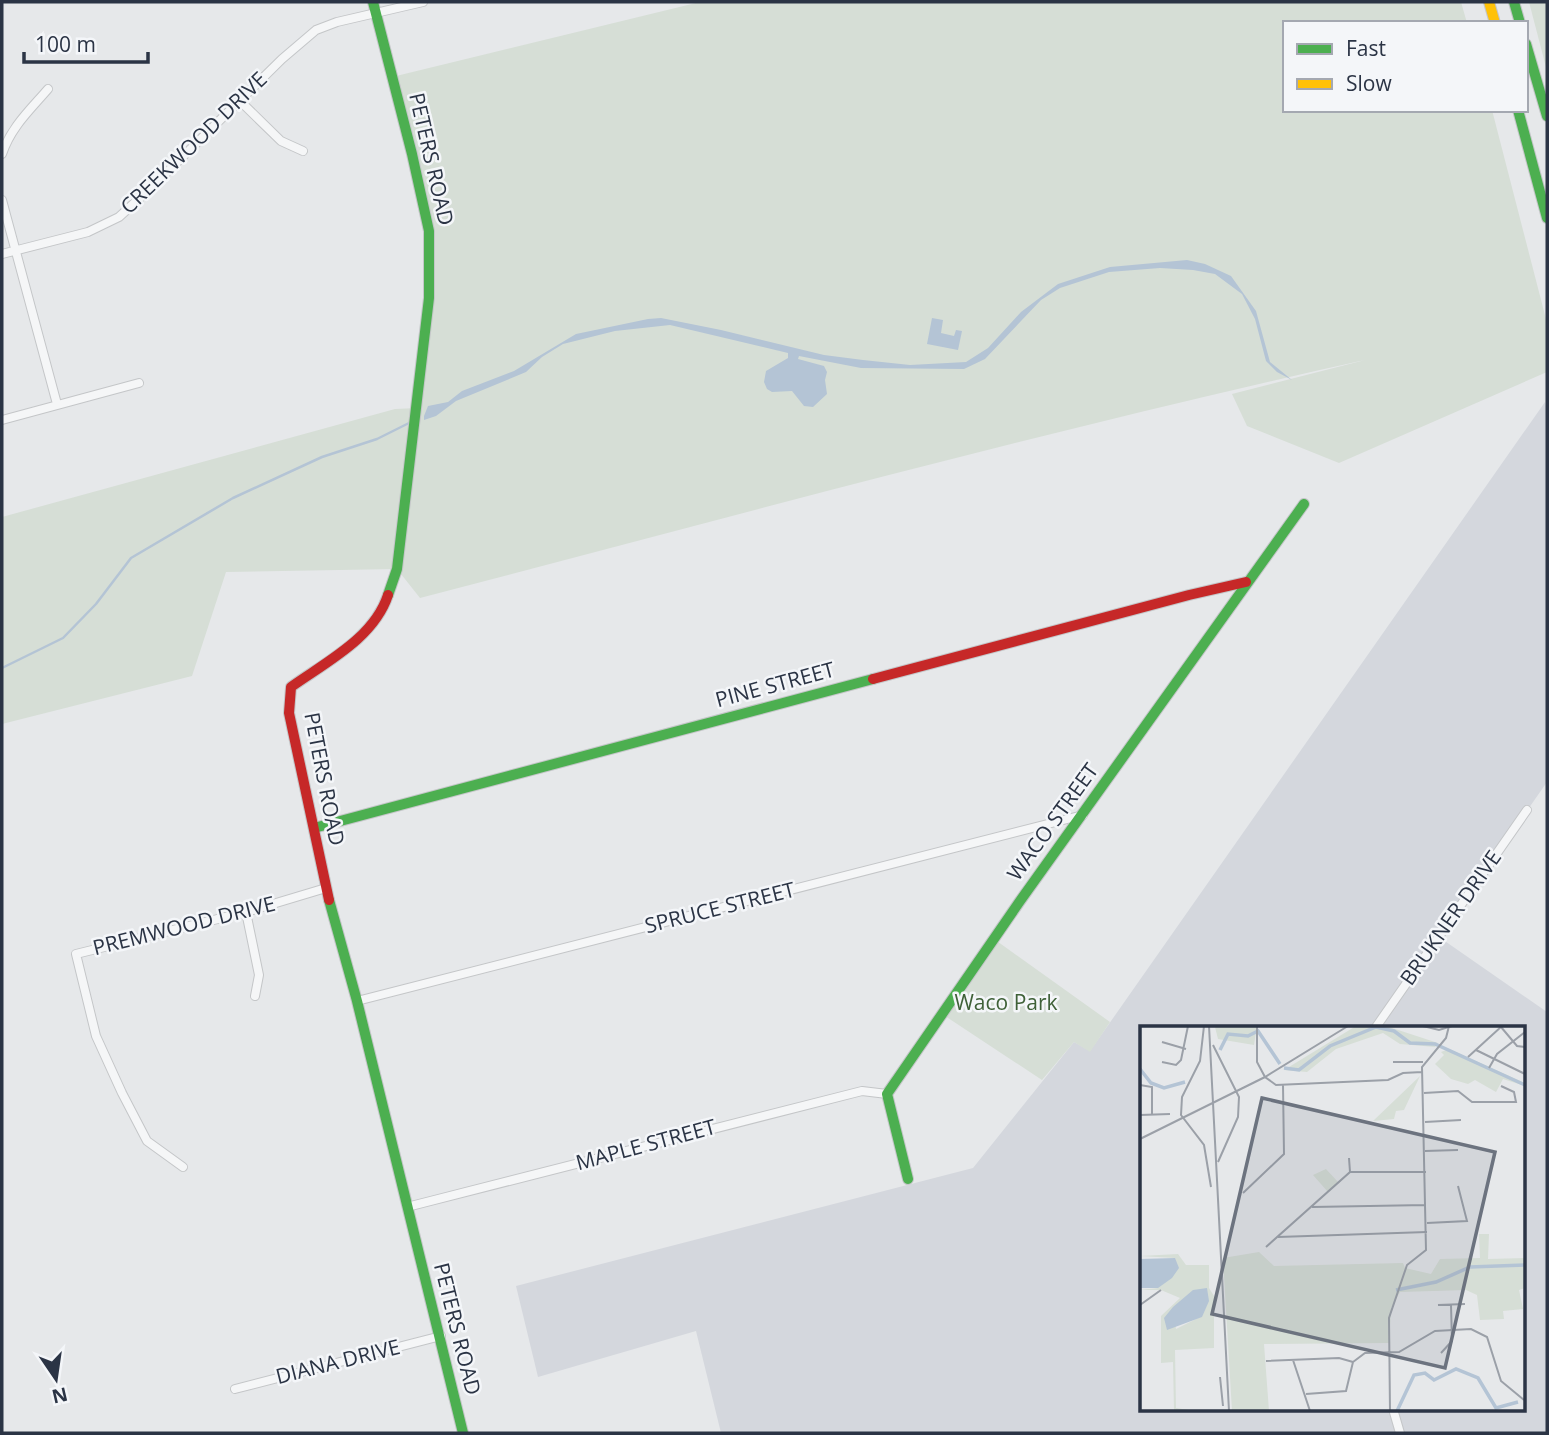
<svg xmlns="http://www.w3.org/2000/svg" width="1549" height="1435" font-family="'Open Sans',sans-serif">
<rect width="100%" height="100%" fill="#e6e8ea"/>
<path fill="#d4d7dd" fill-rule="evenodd" d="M1545,402L1547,410V782L1439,937L1547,1012V1433H721L696,1331L538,1377L516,1286L973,1168L1074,1042L1090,1051ZM1141,1027H1523V1409H1141Z"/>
<path fill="#d6ded6" d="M700,2H1461L1467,23H1285V110H1492L1547,323V372L1339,463L1247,426L1232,394L1365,360C1048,430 734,516 420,598L397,569L226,572L192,676L2,724V517L395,409L417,408L429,231L392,77Z
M1529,2H1547V71Z
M994,939L1110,1022L1090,1052L1074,1042L1042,1080L942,1014Z"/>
<path fill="#b4c4d5" d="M1187,260L1205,264L1231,276L1256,311L1270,362L1292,380L1277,372L1266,361L1255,319L1242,294L1215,274L1193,270L1160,268L1109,272L1060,288L1041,300L985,359L964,369L861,368L799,356L798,359L824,366L827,372L825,380L827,394L813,407L804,406L792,391L772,392L767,389L764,382L766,371L788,358V353L670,325L615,331L563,344L542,357L526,372L456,401L436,416L424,420V416L428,406L448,402L462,391L514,371L576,334L648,319L661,318L721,330L824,355L863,360L910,365L966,362L988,348L1021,312L1058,284L1110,267Z
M932,318L943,320L941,333L954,336L956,330L962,331L958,350L927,344Z"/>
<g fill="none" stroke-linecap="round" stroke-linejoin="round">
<path stroke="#b4c4d5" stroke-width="2.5" d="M2,668L63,638L96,604L131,558L233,498L322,457L377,439L411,422"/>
<defs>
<path id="street" d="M240,101L281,141L303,151
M2,154C11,127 30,110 48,89
M2,200L57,404
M2,254L88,232L119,217L154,185L282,59L316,30L337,22L423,2
M2,420L139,383
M246,912L259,975L255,996
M357,1001L1083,815
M1376,1027L1527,810
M183,1167L147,1141L122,1093L96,1036L76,954L246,912L326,888
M407,1207L862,1091L887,1094
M235,1389L441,1336
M1393,1409L1400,1433"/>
<path id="fast" d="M373,2L412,154L429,231V298L397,569L388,595
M1514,2L1520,23
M1526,44L1547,116
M1518,110L1547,218
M314,828L873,679
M329,900L357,1001L463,1433
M908,1179L887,1094L1020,901L1304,504"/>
<path id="slow" d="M1489,2L1495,23"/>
<path id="jam" d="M873,679L1189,595L1246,582
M329,900L289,713L291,687C326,662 374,638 388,595"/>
</defs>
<use href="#street" stroke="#c4c6c8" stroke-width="10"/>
<use href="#fast" stroke="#c4c6c8" stroke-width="12"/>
<use href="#slow" stroke="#c4c6c8" stroke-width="12"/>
<use href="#jam" stroke="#c4c6c8" stroke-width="12"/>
<use href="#street" stroke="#f5f6f7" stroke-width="8"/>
<use href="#fast" stroke="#4caf50" stroke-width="10"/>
<use href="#slow" stroke="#ffc107" stroke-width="10"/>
<use href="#jam" stroke="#c62828" stroke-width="10"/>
</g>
<g text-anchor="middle" stroke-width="5" stroke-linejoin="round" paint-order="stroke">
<g font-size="21" fill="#2b3445" stroke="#f4f6f9">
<text transform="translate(194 143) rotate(-44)" y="7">CREEKWOOD DRIVE</text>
<text transform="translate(431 159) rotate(77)" y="7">PETERS ROAD</text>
<text transform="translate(775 685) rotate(-15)" y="7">PINE STREET</text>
<text transform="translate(324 779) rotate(79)" y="7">PETERS ROAD</text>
<text transform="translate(1053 822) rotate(-54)" y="7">WACO STREET</text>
<text transform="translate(720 908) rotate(-14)" y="7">SPRUCE STREET</text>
<text transform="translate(1451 918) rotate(-55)" y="7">BRUKNER DRIVE</text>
<text transform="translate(184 926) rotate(-14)" y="7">PREMWOOD DRIVE</text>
<text transform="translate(646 1145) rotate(-15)" y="7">MAPLE STREET</text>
<text transform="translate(457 1329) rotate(76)" y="7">PETERS ROAD</text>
<text transform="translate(338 1362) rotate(-14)" y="7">DIANA DRIVE</text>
</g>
<g font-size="21" fill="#3f6138" stroke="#f4f6f9">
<text x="1006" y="1010">Waco Park</text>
</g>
</g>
<g transform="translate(1140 1026)">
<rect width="385" height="385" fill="#e6e8ea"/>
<path d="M117,0L114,19L78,13L75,1ZM216,0L249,1L298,17L295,21L260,18L243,7L196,23L167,46L144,44ZM309,23L385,57V60L363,53L356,66L335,54L328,58L311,53L295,38L304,29L301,26ZM280,50L264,84L256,85L254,93L233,95ZM186,143L198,156L188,166L173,149ZM339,208H349L348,233L385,232V262L379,264L383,283L363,285L364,293L340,294L337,269L326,264L260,266L251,282L249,317L124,318L129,385H92L83,232L119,226L134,240L263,237L265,242L291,248L300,233L340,232ZM38,228L46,239H69V262L74,270V322L35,324L36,382L55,385H34L33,336L21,337V290L40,272L21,264H0L18,262L34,232L0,230ZM33,281L62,290L36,303Z" fill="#d6ded6" fill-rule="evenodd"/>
<path d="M35,232L39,242L32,252L18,262H0V233ZM67,262L69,275L62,291L27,304L24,292L33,281L53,264Z" fill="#b4c4d5"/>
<path fill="none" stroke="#b4c4d5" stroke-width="3.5" d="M80,24L88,8L108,10L118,5L140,38M144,42L159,44L190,20L236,1L254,5L270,17L295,18L385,59M0,43L11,57L24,62L45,56M256,264L296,256L330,241L385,239M257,385L274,349L285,347L294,354L316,343L338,352L356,382L378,376"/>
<path fill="none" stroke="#9ba0a8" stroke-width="2" d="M64,0L60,35L42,71L41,89L64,119L71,161M69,0L89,385M117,0V36L125,51L136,59L248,54L263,47L282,46M283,0L299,4L312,0M361,1L377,20L385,21M22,16L46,23M73,19L99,71L98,91L78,136M336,24L385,48M328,31L362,0M22,36L36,39L41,34L48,0M253,36H283M349,42L357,28L385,6M0,59L12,61V88M284,67L318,65L332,76H376L374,66L361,60M0,89L30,88M285,96L321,94M0,113L125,51L208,0M285,125L318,124M210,146H286M103,167L144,128L143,59M172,181L286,179M287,197L327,195L318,160M138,211L287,206M126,221L210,146L209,132M0,279L21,264M298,279L325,278M301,327L312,315L311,279M153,334L170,385M126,335L199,332L213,336M80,351L83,380M166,368L206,365L213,336L225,327L259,326L295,305L331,303L347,311L361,355L384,374M250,385L249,292L267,239L286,224L282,41L306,12L309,0"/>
<path fill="#6c737f" fill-opacity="0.15" stroke="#6c737f" stroke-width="3.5" d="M122,72L355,126L305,342L72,288Z"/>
<rect width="385" height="385" fill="none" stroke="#2b3445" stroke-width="3.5"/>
</g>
<rect width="1549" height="1435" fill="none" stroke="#2b3445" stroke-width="7"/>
<rect x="1283" y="21" width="245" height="91" fill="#f4f6f9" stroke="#a4a8b1" stroke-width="2"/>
<rect x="1297" y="44" width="35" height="10" fill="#4caf50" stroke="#a4a8b1" stroke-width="2"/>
<text x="1346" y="56" font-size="21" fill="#2b3445">Fast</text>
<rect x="1297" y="79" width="35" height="10" fill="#ffc107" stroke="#a4a8b1" stroke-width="2"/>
<text x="1346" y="91" font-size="21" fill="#2b3445">Slow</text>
<g transform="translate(56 1379) rotate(167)" stroke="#f4f6f9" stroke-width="5" paint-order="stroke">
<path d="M0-5L12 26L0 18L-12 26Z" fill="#2b3445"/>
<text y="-10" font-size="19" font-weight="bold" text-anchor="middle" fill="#2b3445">N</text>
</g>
<path d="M24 52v10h124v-10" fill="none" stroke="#2b3445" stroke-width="3.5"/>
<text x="35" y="52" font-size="21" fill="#2b3445" stroke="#f4f6f9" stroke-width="5" paint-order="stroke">100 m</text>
</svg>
